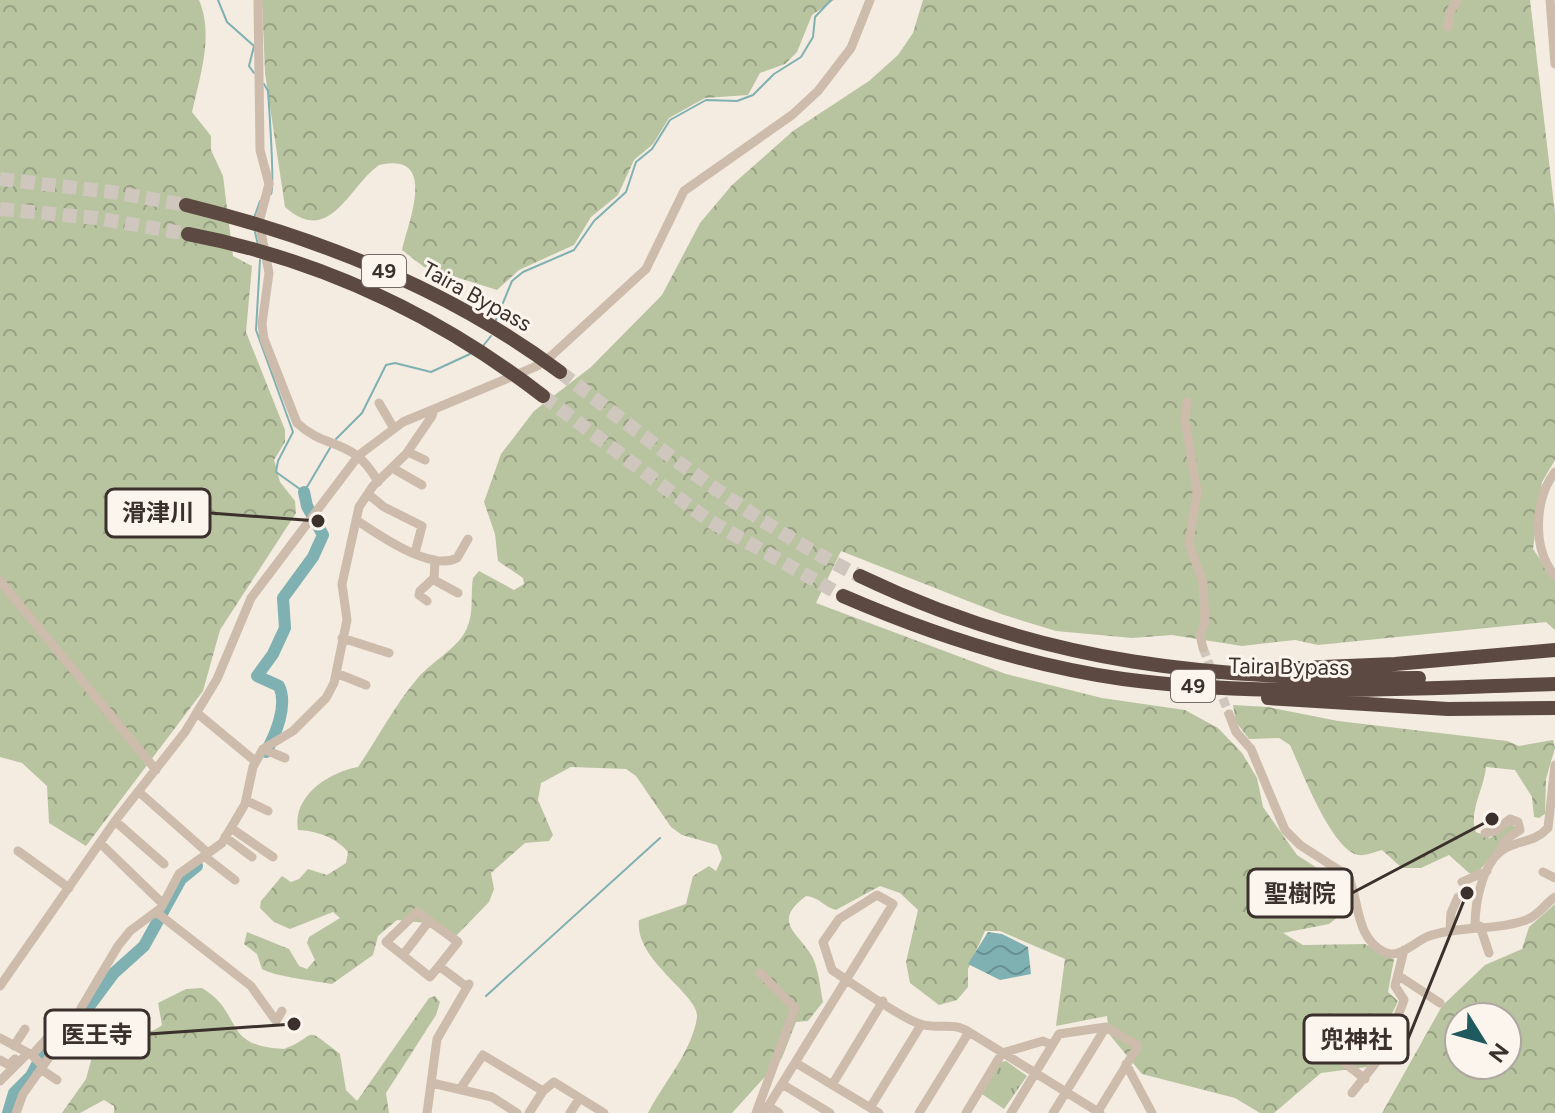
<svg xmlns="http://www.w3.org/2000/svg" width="1555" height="1113" font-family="Figtree,'Noto Sans JP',sans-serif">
<defs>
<pattern id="forest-crowns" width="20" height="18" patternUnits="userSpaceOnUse" patternTransform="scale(2)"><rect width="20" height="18" fill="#b8c4a0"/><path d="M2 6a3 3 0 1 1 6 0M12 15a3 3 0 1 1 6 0" fill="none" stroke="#97a083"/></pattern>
<pattern id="park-tufts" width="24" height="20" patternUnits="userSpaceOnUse" patternTransform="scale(2)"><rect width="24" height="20" fill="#b8c4a0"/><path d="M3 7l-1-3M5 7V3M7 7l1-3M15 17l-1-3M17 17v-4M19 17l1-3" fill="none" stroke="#97a083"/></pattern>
<pattern id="water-waves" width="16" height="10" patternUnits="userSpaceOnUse" patternTransform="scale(2)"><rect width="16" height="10" fill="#7fb0b2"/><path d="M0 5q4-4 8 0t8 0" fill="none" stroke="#699091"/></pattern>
</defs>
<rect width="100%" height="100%" fill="#f4ebe1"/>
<path fill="url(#forest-crowns)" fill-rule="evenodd" d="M0,0H199C214,35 200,76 192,112L211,136V150L223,176L233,256L252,266L246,332L285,430V442L274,460L280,482L295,501L296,513L220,630L203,691L86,846L49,823L47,786L22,763L0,757Z
M262,0H834L812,15L797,52L785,64L760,73L748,95L705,98L669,118L653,144L634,160L618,195L591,217L574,245L519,270L497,290L424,267L402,250C409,220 438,151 379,165C348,187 330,247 285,207L265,73Z
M923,0H1530L1555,213V460L1542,482L1533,549L1555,581V630L1546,622L1318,645L1295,640L1242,646L1172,635L1132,638L1056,631L1001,614L841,551L816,603L1006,674L1102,698L1185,710L1218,728L1242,753L1257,778L1263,807L1297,855L1348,888L1347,910L1329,924L1283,933L1303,945L1365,944L1394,959L1388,992L1398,1001L1367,1067L1321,1073L1274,1113H1260L1235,1098L1142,1074L1109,1034L1107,1016L1056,1026L1065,959L1000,931H985L968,969V987L957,1000L939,1005L910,983L906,962L918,910L900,893L880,886L836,910C824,907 819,897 806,896C770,923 800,933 813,958C819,972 820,987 823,1002L808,1021L796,1022L782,1058L732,1113H648C664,1082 691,1053 697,1018C701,995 634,961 639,920L686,904L693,876L709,866L716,871L722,858L717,845L682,835L671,827L636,776L626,769L571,767L541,783L538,800L553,835L549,841L525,843L491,873L494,889L489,902L455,937L426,923L397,920L378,936L373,955L332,984C315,981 273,976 262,969L257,954L244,944L247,932L289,949L299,966L307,969L315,960L307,943L309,937L340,918L333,912L290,929L274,922L260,908L261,901L282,876L291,882L299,879L308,869L327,875L346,863L348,852C336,837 316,831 298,830C292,796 329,772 358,767C378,738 394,706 417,679C430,663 456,649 465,632C475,614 470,596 473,578L479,571L514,590L524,584L523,578L498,561L495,534L484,502L501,454L534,411L591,367L662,295L700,223L732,185L793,131L869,81L898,55L913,33Z
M1233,705L1268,707L1338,721L1507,741L1519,746L1553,740L1555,748L1546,779L1545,814L1539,818L1534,817L1532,797L1515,770L1486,767C1484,789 1468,813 1476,832L1490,838L1511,824L1518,828L1476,874L1469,873L1449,855L1421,868H1402L1382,850C1374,852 1366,856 1358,855C1331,849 1301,769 1290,745L1279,738L1249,739L1236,722Z
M1555,904V1113H1382L1442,1006L1485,965L1522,949L1529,927ZM1459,1017H1507V1065H1459Z
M202,988C245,1014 220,1046 284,1049C320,1036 300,1023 340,1054L346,1090L357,1101L429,998L435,996L440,1002L436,1015L386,1093L389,1113H114V1106L104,1100L80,1113H62L86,1079L92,1057C110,1044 147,1037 162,1025L158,1003L186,989Z"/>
<path fill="url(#park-tufts)" d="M1006,1061L1027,1076L1004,1109L982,1094L1001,1062Z"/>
<path fill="url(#water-waves)" d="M988,932L1002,934L1028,947L1031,974L1000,980L968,964Z"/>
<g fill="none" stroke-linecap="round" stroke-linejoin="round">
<path stroke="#7fb0b2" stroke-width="2" d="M218,0L227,22L254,46L249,66L254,73
M264,84L268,91C269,106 275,188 271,194
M254,218L260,201
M255,232L258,245
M260,260L256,330L293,432L278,461L276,472L304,492L330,448
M495,322L512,281L523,272L574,250L594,221L626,192L636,162L652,149L670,120L706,100L737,101L753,95L774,74L801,57L813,37L815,17L831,0
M483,346L491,336
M336,439L362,413L386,365L395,363L431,372L470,354
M486,996L660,838"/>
<path stroke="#7fb0b2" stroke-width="12" d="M266,752C276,734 288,705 279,686L257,676L273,654L285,628L283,598L313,557L323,535L307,506L304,492
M8,1113L14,1093L31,1076L45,1049L76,1024L114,973L144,946L181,879L197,866"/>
<path stroke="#cfc6bd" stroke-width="9" stroke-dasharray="9 4.5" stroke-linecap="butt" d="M1203,648L1229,714"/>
<path stroke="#cfc6bd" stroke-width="14" stroke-dasharray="14 7" stroke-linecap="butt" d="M0,179L112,192L186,205
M0,209L96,218L188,234
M560,372C657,446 750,522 860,576
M543,396L708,520L843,596"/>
<path stroke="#cdbbac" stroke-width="9" d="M258,0L260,150L269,184L259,222L269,273L262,324L264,339L297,423C327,451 354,437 378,482
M1550,0L1555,64
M1448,27L1450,12L1457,0
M1187,402L1185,419L1197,492L1189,544L1203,582L1205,622L1200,635L1203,648
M379,403L393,427
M408,452L425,460
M394,469L422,485
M1555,472C1534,499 1532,549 1555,576
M368,494L384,507L422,526L415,553
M356,520C378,534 430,572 457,558L468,539
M435,560L434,580L458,593
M0,581L156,770
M427,601L419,595L420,591L434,578
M342,638L389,653
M336,673L366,685
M197,713L255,761
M1229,714L1236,732L1251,749L1285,830L1300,845L1348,876C1360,902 1355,937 1384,952C1399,960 1415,941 1429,936C1461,925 1497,931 1526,920C1538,916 1545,904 1555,897
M263,749L285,758
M139,792L208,853
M247,801L268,811
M115,821L164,864
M231,828L273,857
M1485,833L1495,831L1510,819L1518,822L1520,830L1506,839L1499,851
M225,837L252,857
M100,843L163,904
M18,851L69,888
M204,856L235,880
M1543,872L1555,878
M1462,882L1487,871
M156,912L251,986L276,1021L282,1011
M1475,926C1475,901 1483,858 1508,847C1523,840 1536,841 1548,828L1555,765
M1480,926L1489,953
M1450,929L1451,913L1458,897
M403,955L429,921
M439,966L458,942L417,912L386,942L430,977L439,966L467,987
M1399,976L1440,1003
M0,986L115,821L185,732L217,679L251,598L359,455L403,422L537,366L550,357L646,269L684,191L792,115L818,91L851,48L870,0
M0,1038L32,1055L43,1066L23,1094L16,1113
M14,1046L25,1029
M32,1055L50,1035L77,1015L118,946L130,931L161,908L179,874L222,843L245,804L253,767L263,749L293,731L326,698L334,683L347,620L342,584L359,507L373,486L406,454L432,416L434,409
M0,1060L9,1065L15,1059
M796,1063L879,1113
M1126,1064L1152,1113
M1346,1064L1365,1079
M43,1066L59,1043L77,1032
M42,1070L57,1080
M0,1081L28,1053
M432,1083L492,1097L517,1113
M782,1084L830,1113
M832,1085L883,1001
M460,1089L483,1055L543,1091L554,1082L604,1113
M1352,1093L1385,1051L1404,1000L1395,986L1404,950
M768,1106L779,1113
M870,1108L921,1025
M427,1113L437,1039L469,984
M529,1113L543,1091
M570,1113L579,1099
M756,1113L795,1008L760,973
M764,1113L893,904L877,895L839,919L823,942L832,970C851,983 901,1018 920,1024C938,1030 952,1021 969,1032
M919,1113L969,1032L1100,1113
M966,1113L1002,1053L1043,1041L1052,1045
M1011,1113L1059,1034L1106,1027L1138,1046L1097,1113
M1053,1113L1106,1027"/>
<path stroke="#5c4a42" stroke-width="14" d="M186,205C320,238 449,289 560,372
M188,234C319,259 438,315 543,396
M860,576C1048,666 1214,680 1419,678
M843,596C933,635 1026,665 1123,679C1266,698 1411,688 1555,684
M1276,669L1395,664L1555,650
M1268,698L1448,709L1555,708"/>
</g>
<g text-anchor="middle" stroke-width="6" stroke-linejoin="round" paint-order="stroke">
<g fill="#fbf5ee" stroke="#756b66" stroke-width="2">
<rect x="362" y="255" width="44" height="32" rx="6"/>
<rect x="1171" y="670" width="44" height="32" rx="6"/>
</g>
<g font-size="20" font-weight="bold" fill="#3b302b">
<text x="384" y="278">49</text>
<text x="1193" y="693">49</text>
</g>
<g font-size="22" fill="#3b302b" stroke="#fbf5ee">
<text transform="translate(477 296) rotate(29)" y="8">Taira Bypass</text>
<text transform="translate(1289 666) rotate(1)" y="8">Taira Bypass</text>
</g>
</g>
<path fill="none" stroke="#3b302b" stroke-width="3" d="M318 521L210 513M1492 819L1352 893M294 1024L149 1034M1467 893L1408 1039"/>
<g fill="#3b302b" stroke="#fbf5ee" stroke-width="3">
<circle cx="318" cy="521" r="8"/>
<circle cx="1492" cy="819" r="8"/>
<circle cx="294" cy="1024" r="8"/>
<circle cx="1467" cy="893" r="8"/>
</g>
<g fill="#fbf5ee" stroke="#3b302b" stroke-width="3">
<rect x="106" y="489" width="104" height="48" rx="8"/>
<rect x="1248" y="869" width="104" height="48" rx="8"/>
<rect x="45" y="1010" width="104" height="48" rx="8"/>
<rect x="1304" y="1015" width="104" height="48" rx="8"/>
</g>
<g font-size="24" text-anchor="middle" font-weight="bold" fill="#3b302b">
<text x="158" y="521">滑津川</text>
<text x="1300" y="902">聖樹院</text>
<text x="97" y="1043">医王寺</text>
<text x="1356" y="1048">兜神社</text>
</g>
<g transform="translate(1483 1041) rotate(127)"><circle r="38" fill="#fbf5ee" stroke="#aea6a0" stroke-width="2"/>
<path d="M0-6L14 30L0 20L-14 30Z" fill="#1f5a5e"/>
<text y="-12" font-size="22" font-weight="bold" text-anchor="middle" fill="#3b302b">N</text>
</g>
</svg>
